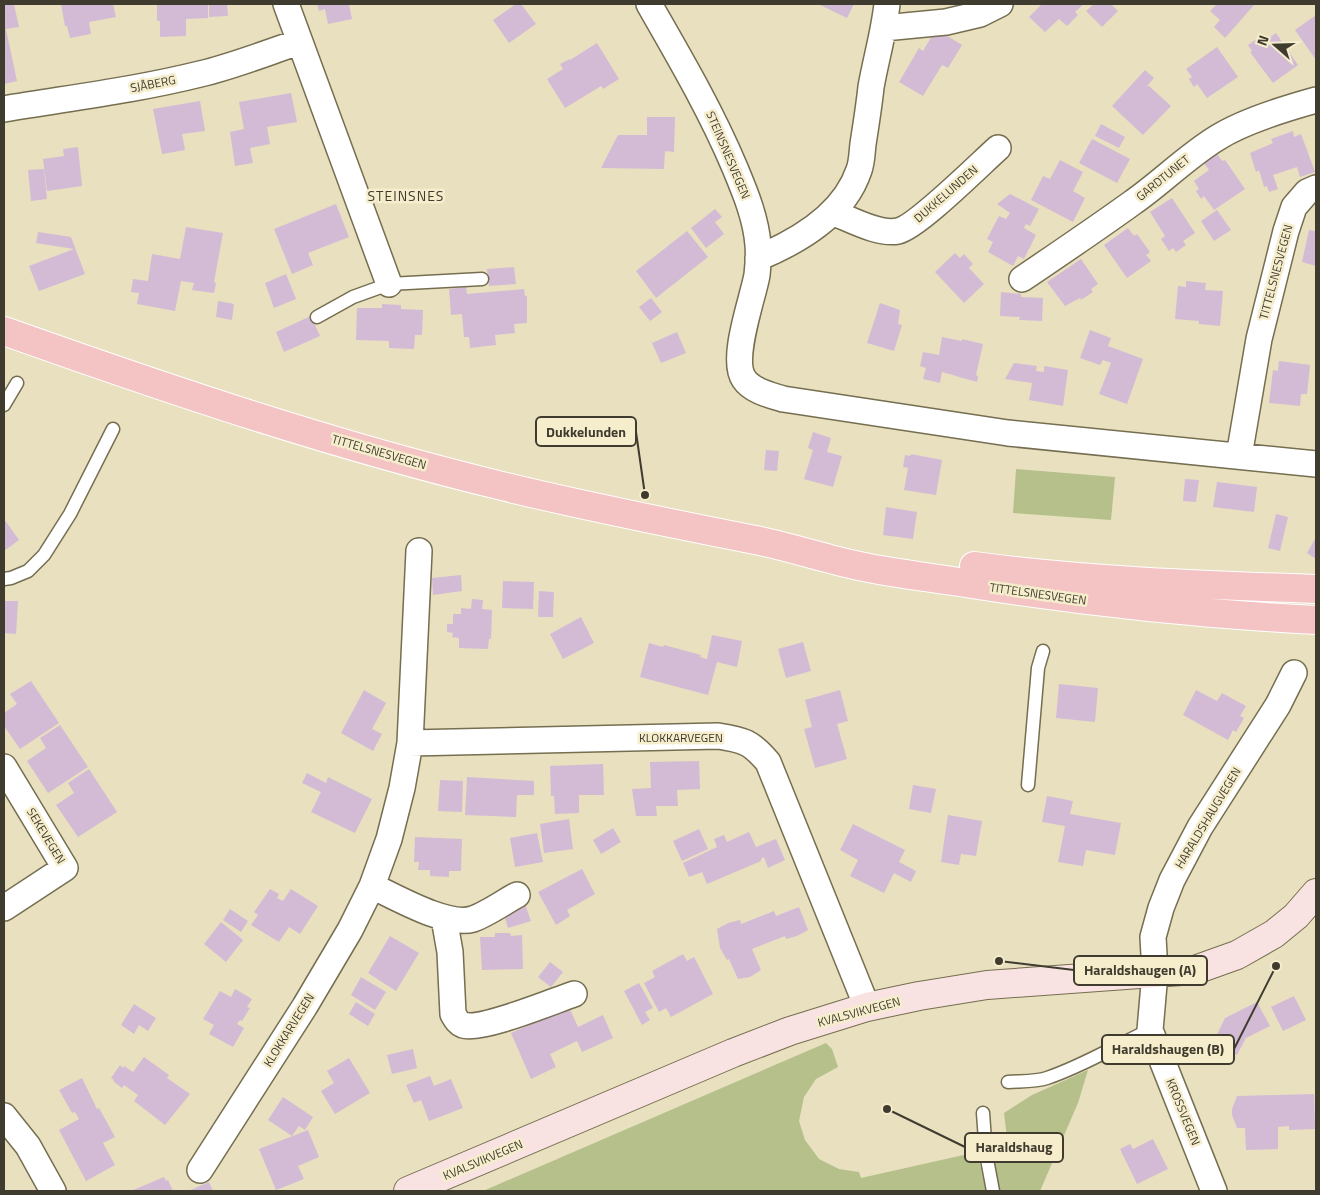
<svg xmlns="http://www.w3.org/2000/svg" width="1320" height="1195" font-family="'Titillium Web',sans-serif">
<rect width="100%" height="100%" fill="#e8e0bf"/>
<path fill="#b5c08b" d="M1016,469L1115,477L1111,520L1013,513Z
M826,1043L832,1049L838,1067L816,1079L804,1097L799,1121L805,1140L819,1159L839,1169L859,1172L861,1178L977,1152L986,1191H483Z
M1088,1070L1078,1103L1040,1191H1000L992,1148L1008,1146L1004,1113L1032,1095Z"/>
<path fill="#d3bbd6" d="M4,4H14L19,27L6,29L17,81L4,84Z
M61,4H113L116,17L89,22L91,34L70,38L67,26H65Z
M157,4H208V18L186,19V36L160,37V21H157Z
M209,4H227L228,16L209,17Z
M317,4H349L352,19L328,24L325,9L319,11Z
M516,4H521L536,24L509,43L493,20Z
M818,4H854L847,18Z
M1042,4L1046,5L1084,4L1075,12L1078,15L1067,26L1059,19L1045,32L1029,17Z
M1094,4H1111L1118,11L1102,27L1086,11Z
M1217,4H1255L1225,38L1214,27L1220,20L1210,11Z
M1316,15V60L1295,30Z
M936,29L962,45L948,68L942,65L923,96L899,82L919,48L923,51Z
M1276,33L1298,65L1273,83L1250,52L1252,51L1248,45L1260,37L1263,42Z
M597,43L619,79L603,89L601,86L565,108L547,79L563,69L560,64L570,59V60Z
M1217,47L1238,77L1207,98L1197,84L1194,87L1189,79L1192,77L1186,69Z
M1145,70L1154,78L1147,86H1149L1171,106L1143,135L1112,106Z
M291,93L297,122L267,127L270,144L250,148L253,163L235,166L230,132L244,129L239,102Z
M200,101L205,131L182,134L185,150L162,154L153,109Z
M647,117H675L674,152L665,151L664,169L601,168L618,135H647Z
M1101,124L1125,137L1119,148L1095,136Z
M1293,131L1294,137L1301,134L1315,172L1300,177L1297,167L1273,175L1278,189L1269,192L1267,186L1264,187L1259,170L1256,172L1250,153L1273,143L1271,139Z
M1092,139L1130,159L1117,183L1079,163Z
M78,147L82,186L47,191L43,159L64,156L63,149Z
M1216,152L1222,161L1225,160L1245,189L1214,210L1204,196L1201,199L1196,191L1199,189L1194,181L1209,170L1203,162Z
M1060,160L1083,172L1073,191L1085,198L1073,222L1031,200L1043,176L1050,179Z
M44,169L47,199L31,201L28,170Z
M1010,194L1039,209L1030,226L1026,224L1024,228L1036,235L1024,259L1018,256L1013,266L988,252L993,242L987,239L999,216L1006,219L1010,213L997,204Z
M1172,198L1195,233L1183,241L1186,245L1176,252L1173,248L1169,251L1161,239L1165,236L1150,212Z
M336,204L349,237L308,253L313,265L292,274L274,229Z
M715,209L722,217L715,222L724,234L706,248L691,228Z
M1217,210L1231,230L1214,241L1201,221Z
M186,227L223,233L214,282L216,283L214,293L192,290L194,283L181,281L175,311L137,304L139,293L131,292L133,279L148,281L152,254L180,259Z
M1128,228L1134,236L1137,234L1150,252L1146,255L1151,261L1127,278L1104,245Z
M1309,230L1316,231V266L1302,262Z
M687,231L708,257L656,298L636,271Z
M38,232L71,237L85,274L39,291L29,266L74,249L36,243Z
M955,253L960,258L964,254L973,264L969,268L984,284L964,303L935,272Z
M1081,259L1098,284L1091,289L1093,292L1081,300L1080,298L1065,306L1047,282Z
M514,267L516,284L489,286L487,269Z
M286,274L296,299L274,308L265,283Z
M1186,281L1206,283L1205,290L1223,291L1220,326L1199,324V321L1175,319L1178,286L1186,287Z
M466,287L467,294L524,289L525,296H527V323L514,324L515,333L495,335L496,345L470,348L469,337H464L462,314L451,315L449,289Z
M1001,292L1021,294V297L1043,298L1042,321L1019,320L1020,317L1000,316Z
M651,298L662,312L650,321L639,307Z
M218,301L234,304L232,320L216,317Z
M880,303L900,310L898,324L902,325L894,351L867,343Z
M382,304L401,305V309L423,310L422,335H415L414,349L389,348V341L356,340L357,308H382Z
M311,316L320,336L284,352L276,332Z
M1090,330L1111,338L1108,346L1143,359L1127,404L1099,394L1111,363L1103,360L1100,365L1080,358Z
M677,332L686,353L661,363L652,343Z
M942,337L962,341V339L983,344L976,375L978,376L977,382L942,372L940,383L923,379L926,368L920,366L923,352L939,355Z
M1279,361L1310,365L1307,394H1301L1300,406L1269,403L1273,370L1278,371Z
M1014,363L1037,366L1036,371L1044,372V366L1068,370L1063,406L1029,400L1032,383L1005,379Z
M813,432L831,438L827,452L842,456L833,487L804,479L813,450L808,448Z
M766,450L779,451L777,471L764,470Z
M911,454L942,460L936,495L904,490L908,468L903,467L905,455L910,456Z
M1185,479L1199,480L1196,502L1183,501Z
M1217,482L1257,487L1254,512L1213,507Z
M886,507L917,512L913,539L883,535Z
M1276,514L1288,517L1280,551L1268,548Z
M4,519L19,540L4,551Z
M1316,537V559L1307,553Z
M461,575L462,591L433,595L432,578Z
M503,581L534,582L533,609L502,608Z
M539,591L554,592L553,617H538Z
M472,599L483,600L482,609L492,610L491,639H489L488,649L459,648V638L452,637L453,633L447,632V624H453V614H461V608L471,609Z
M4,601H18L16,634L4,633Z
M581,617L594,643L563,659L550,634Z
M712,635L742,641L737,667L717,662L708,695L640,677L649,643L663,647L664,645L701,655L700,657L707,659Z
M803,642L811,671L786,678L778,649Z
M31,681L59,723L20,749L4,726V713L17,704L10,694Z
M1059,684L1098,688L1095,722L1056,718Z
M364,690L386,703L372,729L382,734L373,751L341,733Z
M840,690L848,721L837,724L847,759L815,768L804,729L812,727L805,700Z
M1196,690L1217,701L1222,693L1246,706L1240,716L1244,718L1236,732L1233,730L1228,740L1183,715Z
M60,725L88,767L48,793L27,761L46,748L40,738Z
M699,761L700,789L677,790L678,806H656L657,816H636L632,789L651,788L650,762Z
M603,764L604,795H579V813L555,814L554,796H551L550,766Z
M89,769L117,812L78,837L56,805L74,793L68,783Z
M307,773L326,783L328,777L372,799L355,833L311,812L321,792L302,783Z
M467,777L534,781V795H517L516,817L465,815Z
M440,780L463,781L462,812L438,811Z
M913,785L936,789L931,813L909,809Z
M1047,796L1073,801L1070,814L1121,823L1115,855L1086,850L1083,866L1058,862L1065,826L1042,822Z
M948,815L982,821L976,856L961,854L959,865L941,862Z
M569,819L573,849L544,853L540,824Z
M853,824L905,850L899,862L916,871L911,882L894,873L884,893L850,876L858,860L840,850Z
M613,828L621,842L601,854L593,840Z
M699,829L708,849L682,861L673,841Z
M749,832L756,847L776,839L785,860L768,868L764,857L761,859V861L707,884L702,872L689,877L683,863L717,847L714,839L724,835L727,842Z
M537,833L543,862L515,867L510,838Z
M415,837L462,839L461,871H449V877L430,876V870H418L419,862H414Z
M582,869L595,894L567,910L570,916L556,925L538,892Z
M270,889L279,894L277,898L283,901L291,889L318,906L300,934L289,927L279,942L251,925L258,915L254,912Z
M525,904L531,921L508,928L503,911Z
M799,907L808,930L797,936L786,939L785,936L752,949L761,970L750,977L738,979L729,959L727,960L720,948L717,929L728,923L740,920L741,924L774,911L776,916Z
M230,909L248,921L241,932L223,920Z
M221,922L243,940L226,962L204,944Z
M495,933H510L511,936L522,935L523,969L482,970L480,937H495Z
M390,936L419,953L396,991L368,973Z
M683,954L687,961L694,957L713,994L671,1017L666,1008L659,1012L644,983L655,977L652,971Z
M550,962L563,972L551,987L538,977Z
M361,977L386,992L375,1010L351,995Z
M639,983L653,1008L645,1012L650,1020L642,1025L624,991Z
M235,989L252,999L247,1007L250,1008L242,1021L240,1020L237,1024L244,1028L233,1047L209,1034L214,1025L203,1019L220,991L231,997Z
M1294,996L1306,1020L1283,1031L1271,1007Z
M356,1002L375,1014L368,1026L349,1014Z
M1257,1002L1270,1026L1246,1038L1237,1055L1213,1043L1225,1018Z
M134,1004L156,1018L148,1031L139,1025L134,1034L121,1025Z
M569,1007L578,1027L603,1015L613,1038L582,1052L577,1041L550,1054L556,1067L531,1079L511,1033Z
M413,1049L417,1068L392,1074L387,1055Z
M144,1057L169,1075L167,1078L190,1094L165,1125L134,1101L138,1095L124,1085L122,1088L113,1081L114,1080L111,1078L120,1065L123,1068L124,1066L133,1072Z
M349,1058L370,1093L335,1114L321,1091L334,1083L327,1071Z
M430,1076L434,1086L451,1079L463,1108L429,1121L421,1100L414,1103L406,1085Z
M82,1078L97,1109L99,1108L115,1137L103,1143L115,1165L86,1181L59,1130L79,1119L75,1112L72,1113L59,1090Z
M1314,1094L1315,1129L1289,1130V1126L1278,1127V1149L1246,1150L1245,1128H1237L1232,1115V1109L1237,1096Z
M283,1097L313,1117L305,1130L299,1126L292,1136L268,1120Z
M308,1130L319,1157L298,1166L304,1179L276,1190L259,1149Z
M1153,1139L1168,1169L1137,1184L1120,1149L1130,1144L1133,1149Z
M164,1177L166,1181L168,1180L173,1191H131Z
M209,1182L213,1191H188Z"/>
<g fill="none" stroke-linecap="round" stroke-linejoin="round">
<defs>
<path id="lane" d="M317,317L353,297L389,284L482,279
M4,405L17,383
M4,579L11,578L28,571L44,555L70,514L113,429
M1028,785L1038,668L1043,651
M1008,1082C1020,1081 1035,1082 1047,1078C1083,1066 1115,1046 1150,1030
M983,1113L986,1154L993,1191"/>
<path id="street" d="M286,4L389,284
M649,4C680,58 711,111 735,168C745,192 756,218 758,245C759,254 758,265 757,275C753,298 730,359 744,379C752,391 770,395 783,399L1008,433L1316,464
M884,28L946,22L980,14L1000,4
M4,109C69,98 136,90 200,74C234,66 266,53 299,42
M832,212C850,219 879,235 898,231C917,227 980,164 998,148
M758,258C799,241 844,215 859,170C862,162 862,152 863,144C866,125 869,106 871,87C876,59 884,32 887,4
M1022,279C1059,254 1096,229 1132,203C1161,183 1186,157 1217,138C1242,122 1287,108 1316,100
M1239,456L1259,339L1286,231L1294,207L1307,192L1316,188
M410,743L718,736C744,740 751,742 768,762L867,1007
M4,767L65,868L4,908
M372,886C396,897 447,927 473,919C487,914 504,902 517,895
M444,918L450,952L453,1014C456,1019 458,1023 463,1025C482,1031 553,1001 574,994
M4,1116L28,1146L53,1191
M200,1170L305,1006L350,930L372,886L389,839L402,788L410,743L419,551
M1214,1191L1150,1030L1155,973L1153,937L1161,908L1172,880L1200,827L1278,705L1294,673"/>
<path id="secondary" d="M408,1191L733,1053L790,1031L867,1007L919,996L987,985L1195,970L1237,955L1274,934L1296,916L1316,893"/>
<path id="primary" d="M4,331C167,389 333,445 502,486C587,507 674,524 760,541C793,548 826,559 859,566C892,573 926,577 959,582C1078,601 1197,614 1316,620
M974,566C1088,581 1202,585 1316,589"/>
</defs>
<use href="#lane" stroke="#756e50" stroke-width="15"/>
<use href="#street" stroke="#756e50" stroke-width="28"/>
<use href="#secondary" stroke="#756e50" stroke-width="30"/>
<use href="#primary" stroke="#fff" stroke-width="30"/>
<use href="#lane" stroke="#fff" stroke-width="12"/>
<use href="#street" stroke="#fff" stroke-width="25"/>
<use href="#secondary" stroke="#f9e2e2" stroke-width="28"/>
<use href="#primary" stroke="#f4c4c4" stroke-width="28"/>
</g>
<g text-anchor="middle" stroke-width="5" stroke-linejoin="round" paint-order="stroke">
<g font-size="12" fill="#3f3b2e" stroke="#f5edcc">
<text transform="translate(153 84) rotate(-11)" y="4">SJÅBERG</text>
<text transform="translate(728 155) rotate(67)" y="4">STEINSNESVEGEN</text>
<text transform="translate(1163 178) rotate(-39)" y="4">GARDTUNET</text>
<text transform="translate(946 194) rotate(-41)" y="4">DUKKELUNDEN</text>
<text transform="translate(1276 272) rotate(-75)" y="4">TITTELSNESVEGEN</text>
<text transform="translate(379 452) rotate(16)" y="4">TITTELSNESVEGEN</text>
<text transform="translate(1038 594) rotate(8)" y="4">TITTELSNESVEGEN</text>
<text x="681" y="742">KLOKKARVEGEN</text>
<text transform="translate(1208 818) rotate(-59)" y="4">HARALDSHAUGVEGEN</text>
<text transform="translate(46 836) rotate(59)" y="4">SEKEVEGEN</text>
<text transform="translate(859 1012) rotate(-15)" y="4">KVALSVIKVEGEN</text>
<text transform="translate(289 1030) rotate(-58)" y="4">KLOKKARVEGEN</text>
<text transform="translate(1183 1112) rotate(68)" y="4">KROSSVEGEN</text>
<text transform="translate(483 1160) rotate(-23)" y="4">KVALSVIKVEGEN</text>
</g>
<g font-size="14" letter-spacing="1" fill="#3f3b2e" stroke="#f5edcc">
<text x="406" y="201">STEINSNES</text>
</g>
</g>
<path fill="none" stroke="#3f3b2e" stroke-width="2" d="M645 495L636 432M999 961L1074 970M1276 966L1234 1049M887 1109L965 1147"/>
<g fill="#3f3b2e" stroke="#f5edcc" stroke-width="2">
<circle cx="645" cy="495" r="5"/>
<circle cx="999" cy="961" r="5"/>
<circle cx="1276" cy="966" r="5"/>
<circle cx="887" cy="1109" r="5"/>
</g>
<g fill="#f5edcc" stroke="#3f3b2e" stroke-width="2">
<rect x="536" y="417" width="100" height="29" rx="5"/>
<rect x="1074" y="956" width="133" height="29" rx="5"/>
<rect x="1102" y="1035" width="132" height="29" rx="5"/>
<rect x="965" y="1133" width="98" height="29" rx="5"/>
</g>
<g font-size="14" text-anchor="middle" font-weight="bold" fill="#3f3b2e">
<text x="586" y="437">Dukkelunden</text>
<text x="1140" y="975">Haraldshaugen (A)</text>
<text x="1168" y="1054">Haraldshaugen (B)</text>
<text x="1014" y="1152">Haraldshaug</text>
</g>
<rect width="1320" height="1195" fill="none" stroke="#3f3b2e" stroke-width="10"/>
<g transform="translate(1275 45) rotate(290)" stroke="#f5edcc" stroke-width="4" paint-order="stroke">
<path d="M0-4L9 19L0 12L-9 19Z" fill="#3f3b2e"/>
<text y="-8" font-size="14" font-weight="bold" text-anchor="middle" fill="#3f3b2e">N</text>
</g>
</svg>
